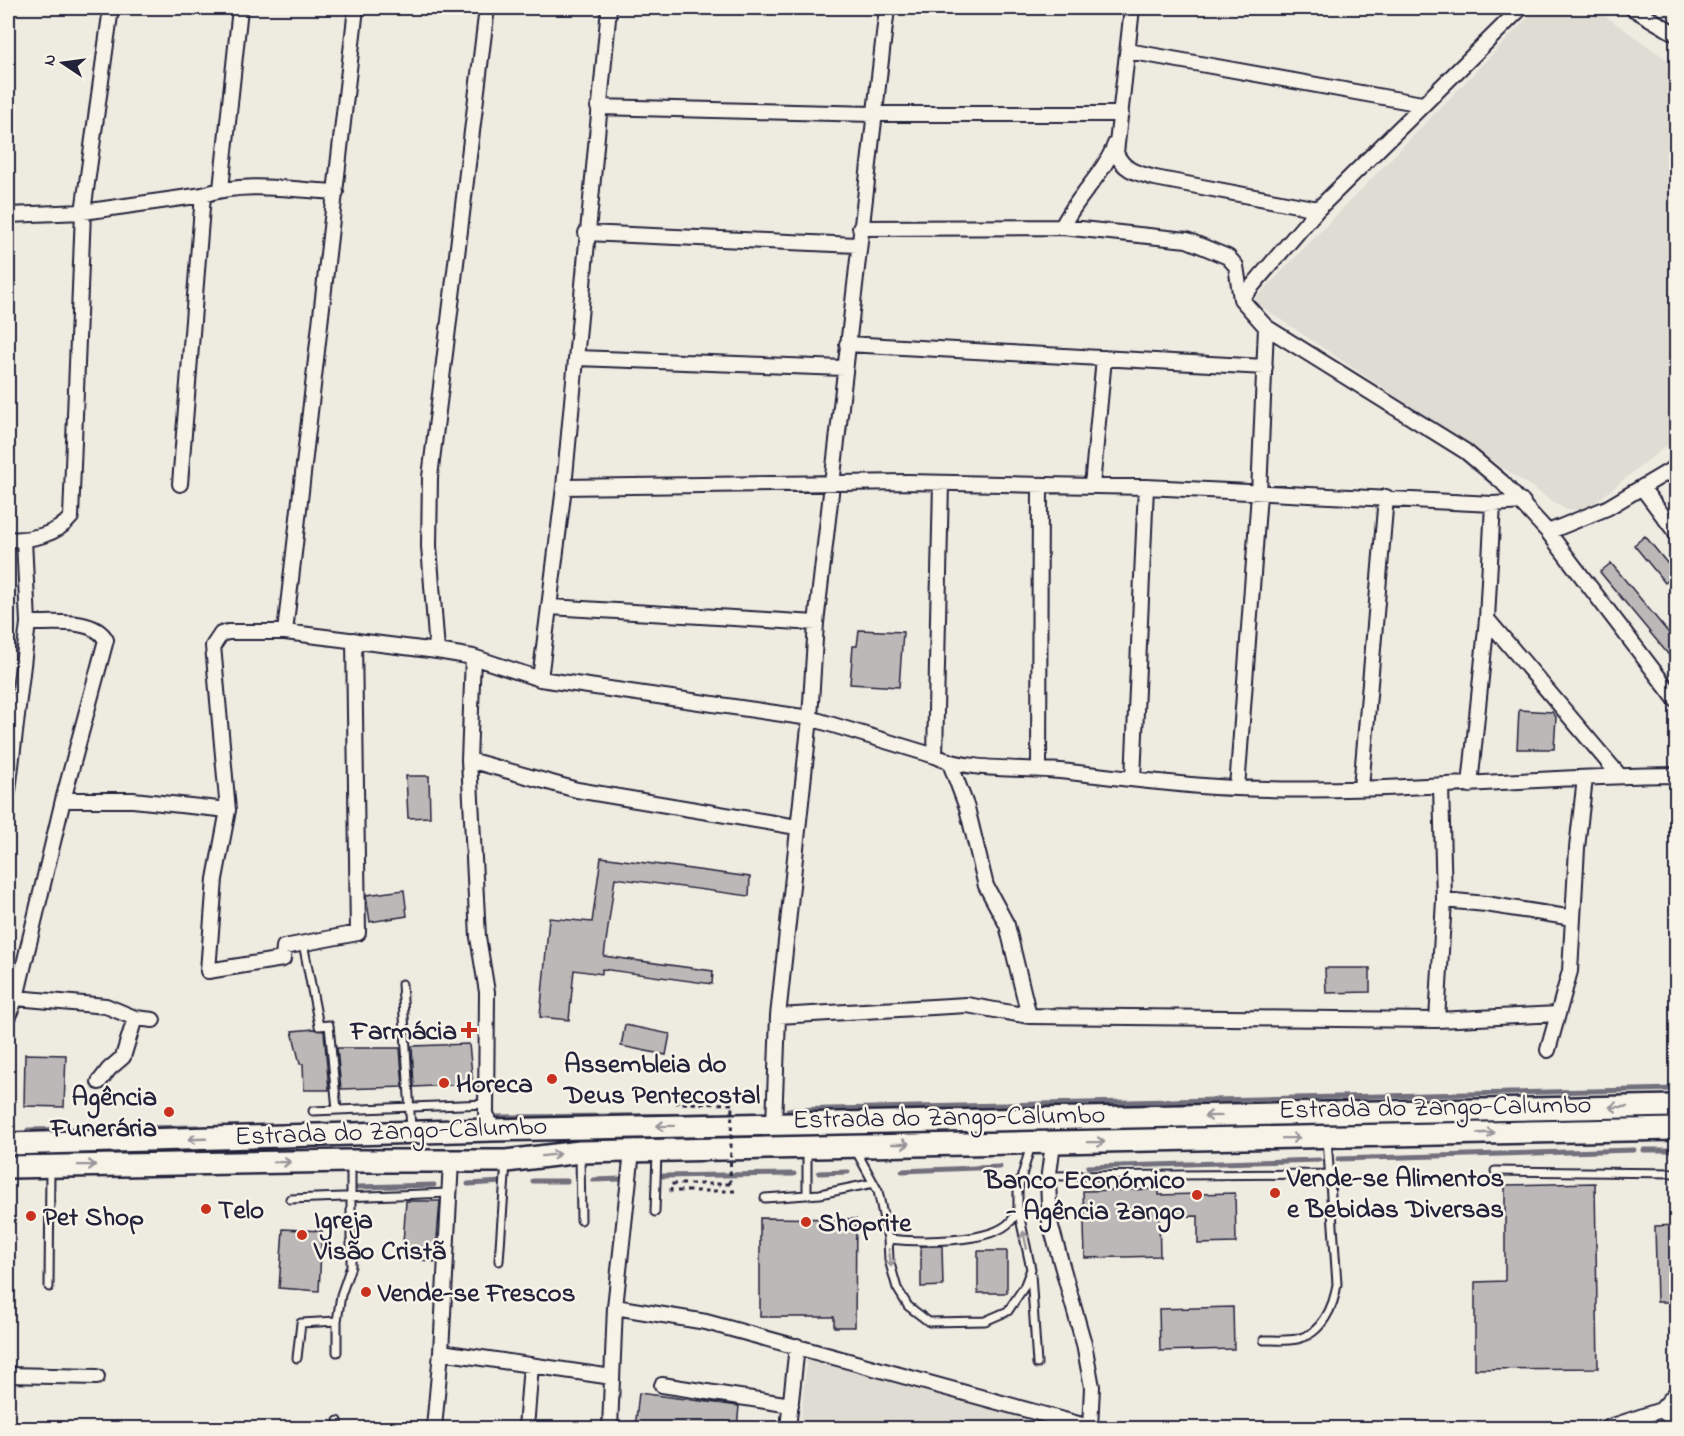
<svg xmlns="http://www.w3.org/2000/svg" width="1684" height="1436" font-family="'Indie Flower',sans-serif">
<rect width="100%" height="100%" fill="#eeebe1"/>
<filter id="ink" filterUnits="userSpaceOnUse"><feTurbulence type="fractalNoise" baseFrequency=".0167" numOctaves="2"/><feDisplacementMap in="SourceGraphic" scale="12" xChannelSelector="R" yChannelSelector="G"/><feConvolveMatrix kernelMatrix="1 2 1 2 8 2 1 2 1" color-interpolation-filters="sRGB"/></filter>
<g filter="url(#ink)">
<path fill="#dfdcd4" d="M1537,8H1594L1676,66V438L1587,509L1566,510L1253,301Z
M807,1356L1065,1428H800Z"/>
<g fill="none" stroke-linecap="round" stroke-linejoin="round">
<path stroke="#716f7b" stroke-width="5" d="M788,1110L1676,1089
M496,1117L716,1115
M8,1130H12
M28,1130L197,1127
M1644,1150H1676
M1338,1159L1634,1150
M1088,1167L1319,1160
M902,1171L1000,1167
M819,1173L848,1172
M663,1176L794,1174
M593,1180L621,1179
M533,1181H567
M468,1184L503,1182
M358,1187L434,1185"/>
</g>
<path fill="#bbb8b7" stroke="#22223b" stroke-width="1.5" d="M1645,536L1676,574L1665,583L1634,545Z
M1611,563L1677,643V665L1600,572Z
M859,630L903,632L899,687L850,684L853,646H857Z
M1519,710L1552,712L1556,717L1554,749H1517Z
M406,776H429L430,817L408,818Z
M601,857L750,877L749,896L615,878L604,956L713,971L712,984L602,969V974L574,970L569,1020L540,1017L549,918L592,922Z
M404,890L407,916L370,922L366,895Z
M1325,968H1370V992L1326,993Z
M625,1025L670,1034L666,1055L621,1046Z
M314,1029L324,1031L329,1090H304L303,1064H300L292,1031Z
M469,1044L473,1084L414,1087L412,1046Z
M337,1048H400L403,1087L341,1089Z
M25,1054L66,1055L64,1107L24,1106Z
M1595,1183L1598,1368L1475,1369V1282L1505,1281V1185Z
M1159,1189V1195L1235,1193L1236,1243L1198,1244V1216L1159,1217L1160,1256L1085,1258L1083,1191Z
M406,1201H440L435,1262L402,1257Z
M760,1218L856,1219L855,1327H834V1317H760Z
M1677,1225V1302H1657L1655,1226Z
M283,1229L322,1231L319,1291L279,1288Z
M921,1246H942L943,1286L921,1287Z
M978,1251H1007V1293H978Z
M1233,1307L1234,1349L1160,1351L1159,1309Z
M639,1393L739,1406L737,1428H635Z"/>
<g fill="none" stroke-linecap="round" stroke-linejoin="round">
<defs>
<path id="service" d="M303,943L319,1026L329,1025L337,1110
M402,984L411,1129
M313,1111L486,1104
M855,1149L878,1191L888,1239L889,1260L897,1288L908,1306L929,1322L985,1321L1008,1311L1024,1287L1031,1269L1018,1209V1189L1031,1145
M807,1150V1195
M580,1154L581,1220
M1495,1171L1676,1173
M1049,1176L1330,1174
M765,1198L820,1194L874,1183
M290,1199L449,1193
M655,1212L657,1152
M888,1239C917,1242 991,1244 1011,1221C1014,1218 1016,1212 1018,1209
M499,1261L506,1162
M1031,1274L1037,1364
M49,1287L50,1169
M1264,1340C1274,1340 1287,1341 1297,1339C1322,1334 1334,1306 1337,1284L1327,1138
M337,1352V1321L341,1295L351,1266V1163
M297,1358L301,1323L337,1321
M338,1428V1421"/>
<path id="minor" d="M1132,8L1116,153C1124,171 1137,173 1155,178L1318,209
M1632,8L1676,34
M1128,51L1422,104
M598,107L873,114H1121
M221,189L240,8
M8,215L83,212L203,195C245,181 292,190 336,192
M1062,227C1077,196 1104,174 1115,144
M860,228L1062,227L1187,240L1228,257L1236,266L1241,299L1266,327L1465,451L1502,482L1548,532L1676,700
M586,233L857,245
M1241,299L1318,209L1521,8
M847,344L1265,367
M577,358L844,368
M180,484L203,195
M1092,486L1104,358
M564,487L907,482L1146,487L1493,504L1523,502
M1643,489L1676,533
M1548,532L1607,508L1676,467
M8,539C29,541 57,535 71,517L83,212L111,8
M550,607L816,623
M1487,619L1619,775
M285,632L356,8
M354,640L358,933L284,947L283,959L208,971L215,879L228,810L213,646L221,634L228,632H285L437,651L473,657L540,679L810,718L935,756C969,772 1023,767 1060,771C1119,777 1178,786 1237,788C1383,795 1530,776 1676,775
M437,651L429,546L430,477L487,8
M473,657L469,760L478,937L487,992L486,1113L492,1130
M540,679L564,487L609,8
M935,756L941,483
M469,760L577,790L797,827
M950,763L967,808L986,886L1007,925L1029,1016
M1039,769L1040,485
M1133,779L1146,487
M1470,785L1487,619L1493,504
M1441,786L1444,900L1437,1020L1558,1014
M1237,788L1259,494L1266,327
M1361,788L1386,497
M8,791L28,623L24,540
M63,800H133L228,810
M1444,900L1486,904L1573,918
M16,998L106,1006L135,1018L153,1020
M8,1016L16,998L63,800L106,640C94,617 50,624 28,623
M778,1016L967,1005L1029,1016L1437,1020
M1548,1050L1570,971L1577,848L1585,778
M99,1082L109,1069L123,1057L135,1018
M774,1124L778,1016L810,718L816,623L887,8
M1053,1143L1048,1181L1050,1223L1084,1344L1092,1387L1090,1428
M615,1307L706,1322L1093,1428
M441,1352L612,1377
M8,1375L97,1377
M662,1385L791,1405
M1661,1410L1676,1421
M434,1428L441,1352L451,1161
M526,1428L531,1365
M610,1428L615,1307L632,1151
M788,1428L797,1346
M1607,1428L1661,1410L1676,1393"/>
<path id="primary" d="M8,1144L492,1130L1676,1106
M8,1167L351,1161H506L580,1152L1676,1129"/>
</defs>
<use href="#service" stroke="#22223b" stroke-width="11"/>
<use href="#minor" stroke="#22223b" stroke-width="18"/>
<use href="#primary" stroke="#22223b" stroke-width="26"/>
<path stroke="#22223b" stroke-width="3" stroke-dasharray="4.5 4.5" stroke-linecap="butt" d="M732,1104L677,1103V1096L736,1097
M730,1184H671V1191H735"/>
<use href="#service" stroke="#f7f3e8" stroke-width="7"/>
<use href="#minor" stroke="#f7f3e8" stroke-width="14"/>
<use href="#primary" stroke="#f7f3e8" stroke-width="21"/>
<path stroke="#22223b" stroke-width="3" stroke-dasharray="4.5 4.5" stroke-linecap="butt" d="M730,1184L732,1104"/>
</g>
<defs><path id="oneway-shaft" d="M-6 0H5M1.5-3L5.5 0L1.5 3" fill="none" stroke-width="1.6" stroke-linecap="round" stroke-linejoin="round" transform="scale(1.5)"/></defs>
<g stroke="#97959a">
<use href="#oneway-shaft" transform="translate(1618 1107) rotate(179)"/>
<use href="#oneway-shaft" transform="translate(1213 1116) rotate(179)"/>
<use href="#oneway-shaft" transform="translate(665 1126) rotate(179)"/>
<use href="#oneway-shaft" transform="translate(1486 1133) rotate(-2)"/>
<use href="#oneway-shaft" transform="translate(1291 1138) rotate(-1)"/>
<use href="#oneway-shaft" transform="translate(197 1139) rotate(178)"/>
<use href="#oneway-shaft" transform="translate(1096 1142) rotate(-1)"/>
<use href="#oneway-shaft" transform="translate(901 1144)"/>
<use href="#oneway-shaft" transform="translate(551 1155) rotate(-7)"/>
<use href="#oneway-shaft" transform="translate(282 1162) rotate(-1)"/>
<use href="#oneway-shaft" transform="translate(87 1165) rotate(-1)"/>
<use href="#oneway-shaft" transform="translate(1025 1240) rotate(-102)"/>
<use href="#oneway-shaft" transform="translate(890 1258) rotate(82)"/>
</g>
</g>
<g fill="#c8321e" stroke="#f7f3e8" stroke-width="2">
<path d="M466 1021h6v6h6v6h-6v6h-6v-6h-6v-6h6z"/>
<circle cx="552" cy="1079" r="6"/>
<circle cx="444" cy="1083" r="6"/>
<circle cx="169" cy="1112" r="6"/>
<circle cx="1275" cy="1193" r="6"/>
<circle cx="1197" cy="1195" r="6"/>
<circle cx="206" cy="1209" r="6"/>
<circle cx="31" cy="1216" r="6"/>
<circle cx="806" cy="1222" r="6"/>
<circle cx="302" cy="1235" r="6"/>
<circle cx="366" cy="1292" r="6"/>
</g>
<g text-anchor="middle" stroke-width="5" stroke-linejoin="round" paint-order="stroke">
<g font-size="27" font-weight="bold" fill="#22223b" stroke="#f7f3e8" text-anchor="start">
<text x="457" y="1039" text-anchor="end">Farmácia</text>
<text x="564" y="1072">Assembleia do<tspan x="564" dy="31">Deus Pentecostal</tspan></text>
<text x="456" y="1092">Horeca</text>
<text x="157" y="1105" text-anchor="end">Agência<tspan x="157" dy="31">Funerária</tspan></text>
<text x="1287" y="1186">Vende-se Alimentos<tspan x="1287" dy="31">e Bebidas Diversas</tspan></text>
<text x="1185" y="1188" text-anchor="end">Banco Económico<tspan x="1185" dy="31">- Agência Zango</tspan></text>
<text x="218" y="1218">Telo</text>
<text x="43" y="1225">Pet Shop</text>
<text x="314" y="1228">Igreja<tspan x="314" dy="31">Visão Cristã</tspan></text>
<text x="818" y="1231">Shoprite</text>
<text x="378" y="1301">Vende-se Frescos</text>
</g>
<g font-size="27" fill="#22223b" stroke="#f7f3e8">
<text transform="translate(1435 1106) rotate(-1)" y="9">Estrada do Zango-Calumbo</text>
<text transform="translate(949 1116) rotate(-1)" y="9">Estrada do Zango-Calumbo</text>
<text transform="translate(391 1130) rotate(-2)" y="9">Estrada do Zango-Calumbo</text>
</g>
</g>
<rect width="1684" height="1436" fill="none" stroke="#f7f3e8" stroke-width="30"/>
<rect x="15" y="15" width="1654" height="1406" fill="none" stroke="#22223b" stroke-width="2" filter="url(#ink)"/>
<g transform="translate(63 63) rotate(283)" stroke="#f7f3e8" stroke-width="4.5" paint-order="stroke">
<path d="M0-4.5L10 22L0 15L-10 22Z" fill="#22223b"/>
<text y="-9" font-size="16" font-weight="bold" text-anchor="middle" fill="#22223b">N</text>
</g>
</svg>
